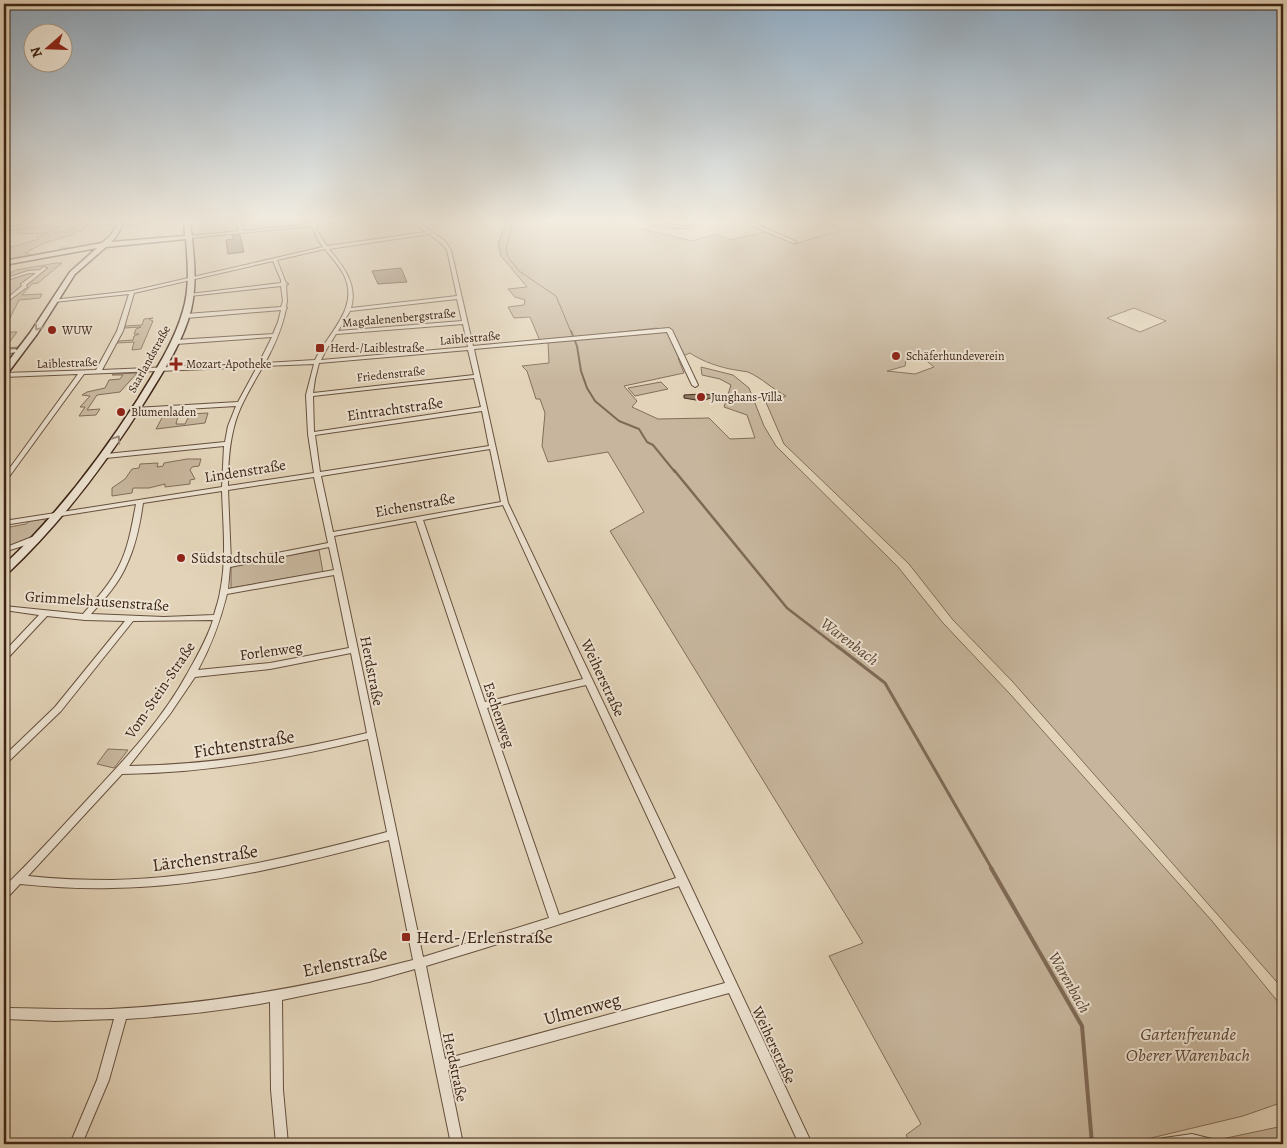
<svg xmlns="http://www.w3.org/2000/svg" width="1287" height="1148" font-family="Alegreya,serif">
<rect width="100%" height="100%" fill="#e3d4b9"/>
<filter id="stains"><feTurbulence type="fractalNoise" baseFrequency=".004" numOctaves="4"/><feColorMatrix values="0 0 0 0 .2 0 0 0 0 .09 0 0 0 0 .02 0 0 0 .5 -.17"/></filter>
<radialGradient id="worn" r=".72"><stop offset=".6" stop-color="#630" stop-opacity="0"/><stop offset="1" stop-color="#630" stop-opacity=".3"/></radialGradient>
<path fill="#c7b69d" stroke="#826d59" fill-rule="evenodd" d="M81,220H110L112,225L82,226L86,228L72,235L44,243L25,253L32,255L62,251L61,248H74L4,262V249L39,239L37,237L49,232L36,234L15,233V230L65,225L57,229L51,230L55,233L79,225Z
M508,220H603L692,241L716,234L730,240L766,232L794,244L841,230L820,220H1283V989L1012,681L953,620L909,564L784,444L765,400V398L778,399L786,396C772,389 762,378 748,372C744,371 740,371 736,370C722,368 703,362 690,353L678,358L684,373L624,386L637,401L632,407L658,419L709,418L730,439L755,438L747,415L724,407L731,385L720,379L702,375L701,367L733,375L749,388L764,426L776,446L898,567L943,623L1010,694L1212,921L1283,1008V1102L1243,1116L1126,1144H911L906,1135L921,1124L829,956L863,943L610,531L644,512L608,452L548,462L542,446L545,413L540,399H536L527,371L522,366L549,363L548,342L659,333L657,328L540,341L530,317L514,318L508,307L524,305L525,300L515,297L508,289L527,287L501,256L498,243ZM1134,308L1166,321L1140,332L1107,318ZM923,358L934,367L915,374L887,371L905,366L906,360Z
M56,263H62L38,283L32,284L22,295L42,294L40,298L19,300L5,328L9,332H17L5,348L18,347L16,350L4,351V276L16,270Z
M153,318L149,319L153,321L141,349L132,350L134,342L117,343L119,341L133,340L134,336L139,334H134L136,329L141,327L124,328L125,326L142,325L144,319Z
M137,373L120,392L97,395L87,410L100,409L96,415L79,416L85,407H80L90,396L82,395L87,392L105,388L109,380L120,379L123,375H112L115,374Z
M661,382L668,389L635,396L628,388Z
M208,413L205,423L156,429L163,416H178L176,424H185L190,414Z
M187,459H201L199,466L192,467L190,470L195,479L190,480V484L165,487V484L149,488H133L132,493L112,496V488L125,479L132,469L139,468L140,464L158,463L157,467L163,466L164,463Z
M42,519L47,521L31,538L4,548V528L26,524L30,521Z
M319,550L323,572L231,588V566Z
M108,749L128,750L114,768L97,764Z
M1283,1126V1144H1198Z"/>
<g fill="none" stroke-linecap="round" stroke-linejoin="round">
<path stroke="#7f6a56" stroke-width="1" d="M513,220L506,249L508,257L519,271L556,296L571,332"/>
<path stroke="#7f6a56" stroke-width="2" d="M571,331L577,346L581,371L587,388L595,401L619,421L639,429L647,442L653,445L675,472"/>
<path stroke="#7f6a56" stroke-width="2.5" d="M674,470L787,608L839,648"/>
<path stroke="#7f6a56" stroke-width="3" d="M837,646L885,683L992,869"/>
<path stroke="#7f6a56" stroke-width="4" d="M991,868L1082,1026L1092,1144"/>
</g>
<path fill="#93806a" stroke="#3d2415" d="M240,235L244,252L228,254L226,240L233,239L232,236Z
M401,268L407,282L378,284L372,271Z
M702,394L719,395L702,401L684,398V395Z"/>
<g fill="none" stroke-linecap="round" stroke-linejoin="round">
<defs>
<path id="street" d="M54,220H67L7,230L8,243L4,245V228Z
M149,220H166L119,226L117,225L119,224Z
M237,220H241L243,231L311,224L310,220H314L315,223L331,220H346L316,225L317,231L327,246L426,232L410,220H415L445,241L451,250L473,346L669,328L672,330L698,385L697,386L695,387L692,385L667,332L474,349L508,503L688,880L812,1144H799L729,993L448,1070L463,1144H451L415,969L369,982L282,1000L283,1090L288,1144H276L271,1090L270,1002C223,1011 174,1016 126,1019L109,1080L82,1144H70L97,1080L114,1019L56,1021L4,1019V1008C39,1008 75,1010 110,1009C214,1004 313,986 413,960L389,840C298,864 206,887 112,888C81,889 51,887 20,884L8,897L4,898V887C32,860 58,831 85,802C122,762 161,722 187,674C196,658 207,639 213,620L133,621L61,711L7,763L4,764V756L55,707L125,621L85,620L47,616L7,659L4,660V652L39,615L4,610V606L83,614C97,598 111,583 120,564C129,545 132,525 136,504L4,525V521L222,487L224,446L106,458L103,456L106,454L225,442L228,426L236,406L135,412L132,410L135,408L238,402L257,367L84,374L6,481L4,482V476L78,374L4,377V373L96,370L117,331L129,294L54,302H52V300L132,291L323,247L318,240L312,226L190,238L188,237L190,236L239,231ZM429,234L441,243L447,250L457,296L351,308C358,284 343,266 329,249ZM325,249C331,257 339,265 344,275C360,308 328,333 315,360L265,363C274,346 282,329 286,309L287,308L286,307L287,301L286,285L288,284L286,283L277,260ZM273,261L281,280V283L190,294L188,295L190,296L281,286L283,301L281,307L186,314L183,316L186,318L281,310L278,322L273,334L176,340L173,342L176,344L272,337L259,363L102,370L123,331L134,293ZM457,299L462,321L338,331L350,311ZM463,324L468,347L321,360L326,350L336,334ZM468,350L474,375L313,393L315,379L319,363ZM314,364L306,395L308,434L314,473L228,486C228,466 229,446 234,427C239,406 252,386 263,366ZM474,378L481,407L314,432L313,396ZM482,411L489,446L320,472L315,435ZM490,449L501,502L333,532L321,476ZM314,477L328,543L231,562L228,490ZM222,491C223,524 227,559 220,592C219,600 216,607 214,615L164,617L91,614C105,599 119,583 127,564C136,545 140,524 143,503ZM503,505L583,679L485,702L423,520ZM416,521L549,918L423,957L334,536ZM329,547L334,570L228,589L230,567ZM334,575L349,648L270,663L198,670C212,644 220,622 227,594ZM351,653L367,733C288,752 210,765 129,766L170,714L195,677L270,669ZM586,685L676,878L559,915L487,708ZM368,739L387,832C297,856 206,878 112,880C84,880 56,879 28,876L122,774C206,773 287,759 368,739ZM679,886L725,983L445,1059L426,966L485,948Z
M644,220C658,220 671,227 686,226C694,226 701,220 710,220C690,233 665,228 644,220Z
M739,220H746L797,242L793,243Z
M43,267L47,268L26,285L27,287L4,304V301L22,286L21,284L36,273H29L4,281V279L28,271L40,270Z
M15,349L17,350V352L4,354V350Z
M32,537H35L39,539L38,541L4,552V548Z
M1192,1134L1212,1139L1213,1144H1158L1159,1139L1164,1138Z"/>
<path id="secondary" d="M114,220H120L122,226L116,237L111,242L185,236L184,220H190C193,249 198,280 191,310C183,342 164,370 147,398C107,462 63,521 8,573L4,574V565C56,516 99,460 138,399C155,371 174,343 183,311C190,288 188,264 186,239L106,247L75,274L37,334L7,374L4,375V367L30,333L70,272L97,248L4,265V261L102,243L111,235L116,226Z"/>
</defs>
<use href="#street" stroke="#66503e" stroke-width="2"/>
<use href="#secondary" stroke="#3d2415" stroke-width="3"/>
<use href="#street" fill="#ede3d2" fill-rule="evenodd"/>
<use href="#secondary" fill="#ede3d2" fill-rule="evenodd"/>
</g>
<defs><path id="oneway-chevron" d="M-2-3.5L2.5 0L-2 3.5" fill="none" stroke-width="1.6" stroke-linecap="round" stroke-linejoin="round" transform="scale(1.25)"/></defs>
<g stroke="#958474">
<use href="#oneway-chevron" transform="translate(38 327) rotate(124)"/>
<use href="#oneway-chevron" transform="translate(117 439) rotate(-56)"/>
</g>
<linearGradient id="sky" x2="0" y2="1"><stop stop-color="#8fa9bf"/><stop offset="0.58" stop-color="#f2ece0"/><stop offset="1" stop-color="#f2ece0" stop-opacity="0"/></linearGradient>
<rect width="1287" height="381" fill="url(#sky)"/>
<g fill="#8f2418" stroke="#ede3d2" stroke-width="2">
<circle cx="52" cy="330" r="5"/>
<rect x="315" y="343" width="10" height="10" rx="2.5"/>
<circle cx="896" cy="356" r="5"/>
<path d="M173.5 356.5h5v5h5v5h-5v5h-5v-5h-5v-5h5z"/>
<circle cx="701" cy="397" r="5"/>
<circle cx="121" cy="412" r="5"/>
<circle cx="181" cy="558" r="5"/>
<rect x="401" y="932" width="10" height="10" rx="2.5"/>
</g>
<g text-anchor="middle" stroke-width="4" stroke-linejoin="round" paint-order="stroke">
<g font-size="12" fill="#3d2415" stroke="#ede3d2">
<text transform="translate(399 318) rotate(-5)" y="4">Magdalenenbergstraße</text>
<text transform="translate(470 338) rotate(-5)" y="4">Laiblestraße</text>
<text transform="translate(149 359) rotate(-61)" y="4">Saarlandstraße</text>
<text transform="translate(67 363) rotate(-2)" y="4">Laiblestraße</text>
<text transform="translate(391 374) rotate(-6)" y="4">Friedenstraße</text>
</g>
<g font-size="12" fill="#3d2415" stroke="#ede3d2" text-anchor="start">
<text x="62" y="334">WUW</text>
<text x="330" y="352">Herd-/Laiblestraße</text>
<text x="906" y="360">Schäferhundeverein</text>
<text x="186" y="368">Mozart-Apotheke</text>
<text x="711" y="401">Junghans-Villa</text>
<text x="131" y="416">Blumenladen</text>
</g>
<g font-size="15" fill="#3d2415" stroke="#ede3d2">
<text transform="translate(395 409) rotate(-8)" y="5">Eintrachtstraße</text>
<text transform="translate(245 471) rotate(-9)" y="5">Lindenstraße</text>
<text transform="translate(415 505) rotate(-10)" y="5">Eichenstraße</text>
<text transform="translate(97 601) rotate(4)" y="5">Grimmelshausenstraße</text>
<text transform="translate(271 651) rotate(-8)" y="5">Forlenweg</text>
<text transform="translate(372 671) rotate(79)" y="5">Herdstraße</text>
<text transform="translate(603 678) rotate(65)" y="5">Weiherstraße</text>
<text transform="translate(160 690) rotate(-56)" y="5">Vom-Stein-Straße</text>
<text transform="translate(499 715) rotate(71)" y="5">Eschenweg</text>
<text transform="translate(774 1045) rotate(65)" y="5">Weiherstraße</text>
<text transform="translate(455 1067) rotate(78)" y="5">Herdstraße</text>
</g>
<g font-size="15" fill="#3d2415" stroke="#ede3d2" text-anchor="start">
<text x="191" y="563">Südstadtschule</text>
</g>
<g font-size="16" font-style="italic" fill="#5e4735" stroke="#ede3d2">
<text transform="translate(850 641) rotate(37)" y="6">Warenbach</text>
<text transform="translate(1070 982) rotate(60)" y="6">Warenbach</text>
</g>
<g font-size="18" fill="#3d2415" stroke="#ede3d2">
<text transform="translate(244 744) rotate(-9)" y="6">Fichtenstraße</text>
<text transform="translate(205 858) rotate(-8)" y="6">Lärchenstraße</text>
<text transform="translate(345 962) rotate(-12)" y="6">Erlenstraße</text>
<text transform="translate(582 1009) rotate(-15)" y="6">Ulmenweg</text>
</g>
<g font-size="18" fill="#3d2415" stroke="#ede3d2" text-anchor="start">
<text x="416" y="943">Herd-/Erlenstraße</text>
</g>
<g font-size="18" font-style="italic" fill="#604837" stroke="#ede3d2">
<text x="1188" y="1040">Gartenfreunde<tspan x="1188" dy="21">Oberer Warenbach</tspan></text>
</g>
</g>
<rect width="1287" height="1148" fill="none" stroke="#e3d4b9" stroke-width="20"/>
<rect x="5" y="5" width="1277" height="1138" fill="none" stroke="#3d2415" stroke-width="2.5"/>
<rect x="10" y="10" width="1267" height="1128" fill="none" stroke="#3d2415"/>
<g transform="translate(48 48) rotate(250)"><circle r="24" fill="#ede3d2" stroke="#a79786"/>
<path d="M0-4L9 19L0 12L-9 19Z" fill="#8f2418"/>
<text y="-8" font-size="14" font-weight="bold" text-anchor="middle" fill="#3d2415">N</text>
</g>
<rect width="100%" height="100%" filter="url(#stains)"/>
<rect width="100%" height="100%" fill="url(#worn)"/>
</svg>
